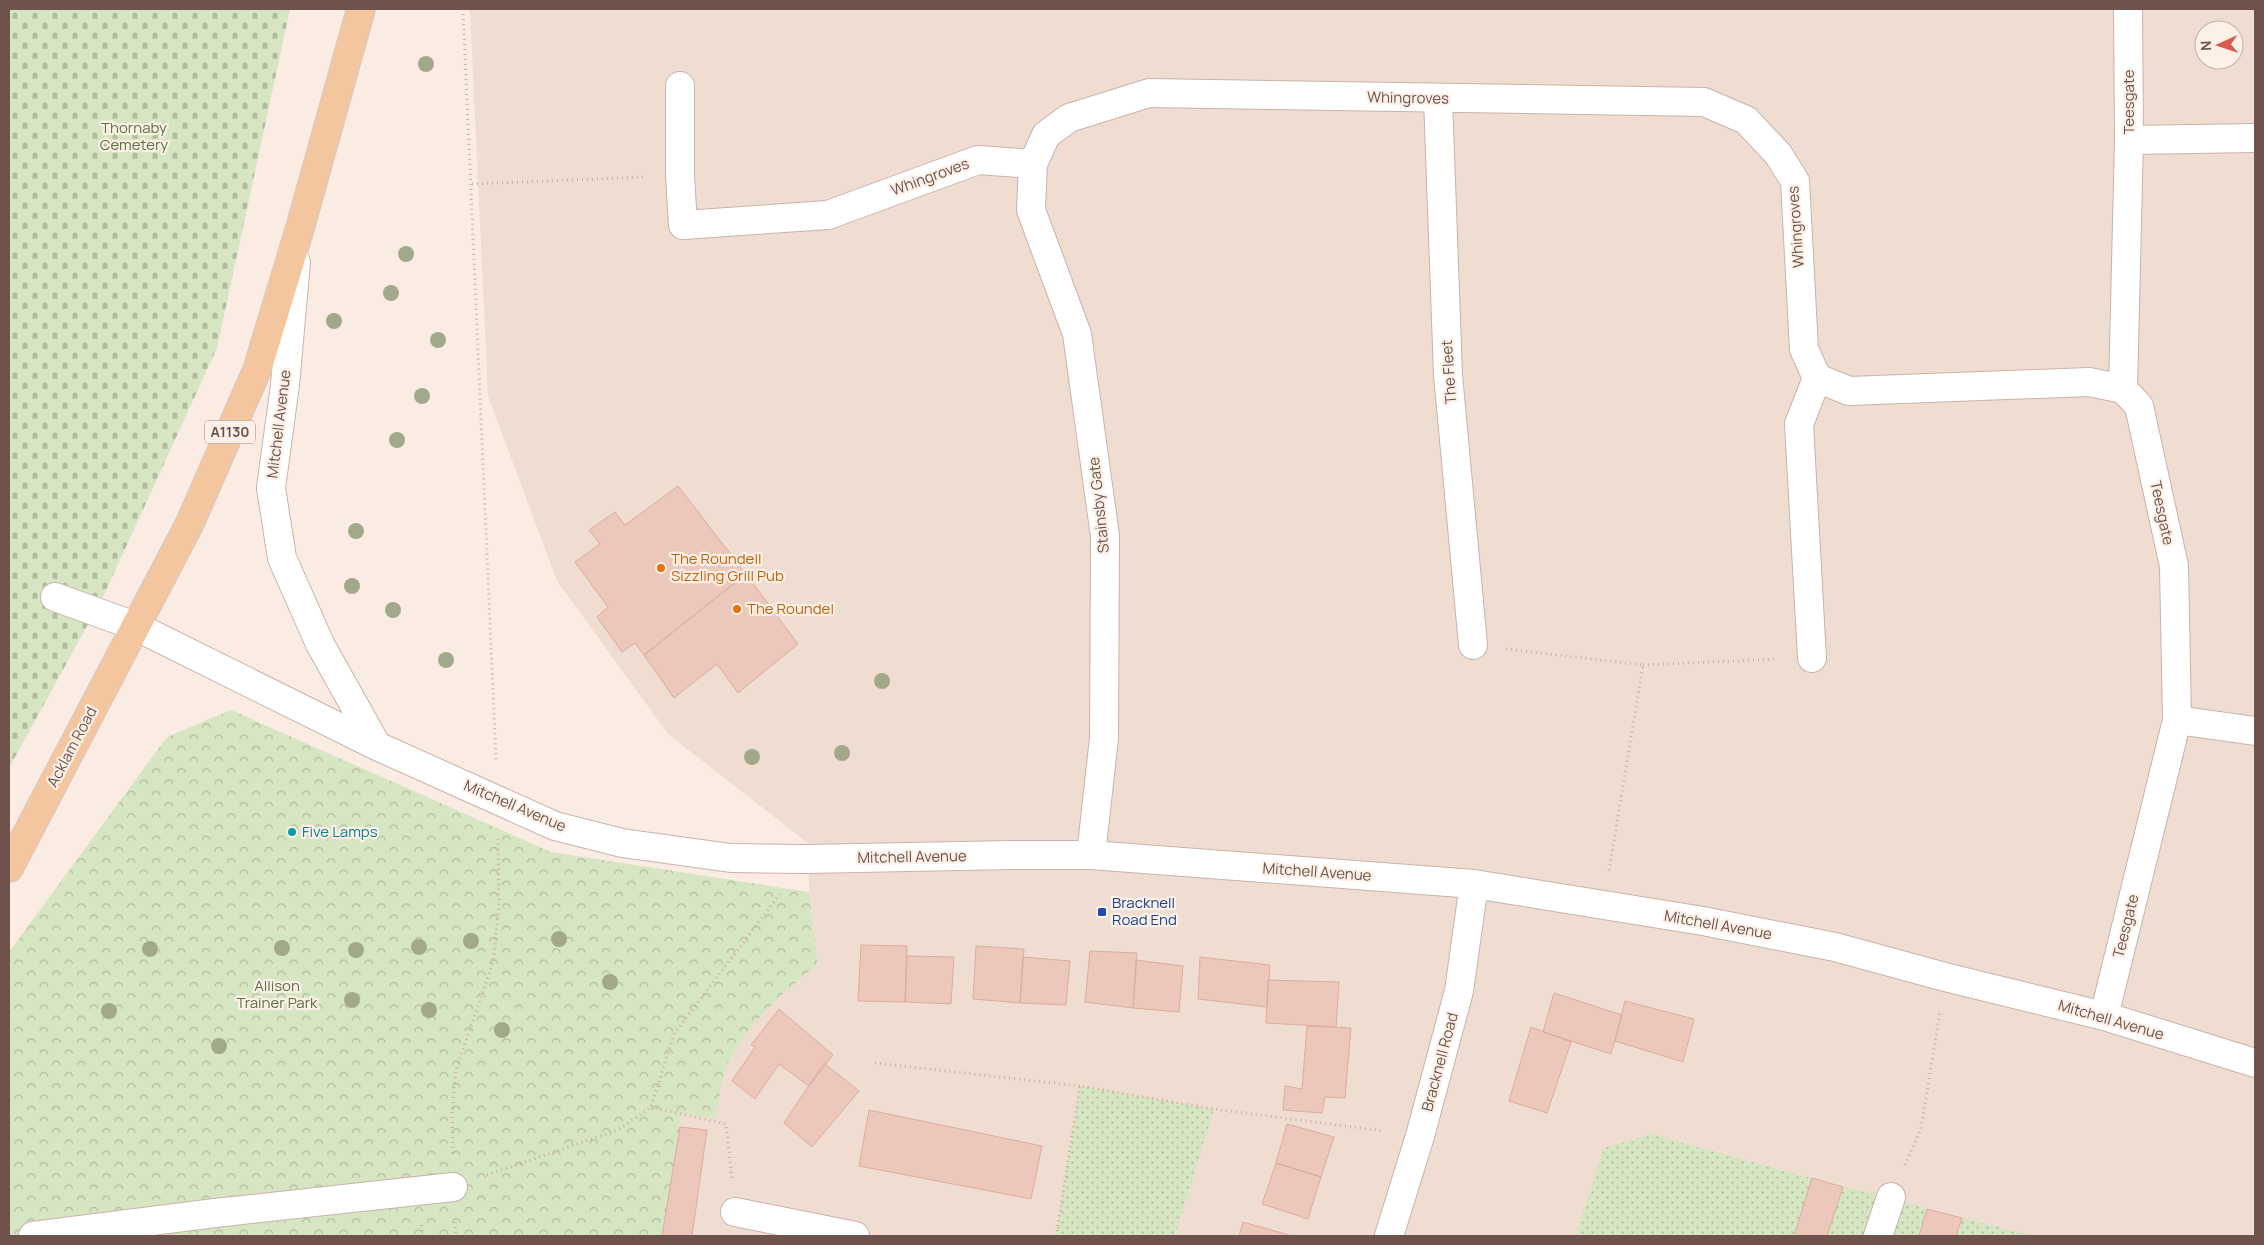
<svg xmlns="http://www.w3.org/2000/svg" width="2264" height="1245" font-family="Manrope,sans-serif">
<defs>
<pattern id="grass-dots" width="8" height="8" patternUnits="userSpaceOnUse" patternTransform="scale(1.25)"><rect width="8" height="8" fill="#d6e5c2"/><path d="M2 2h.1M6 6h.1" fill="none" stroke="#b2bca0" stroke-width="1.8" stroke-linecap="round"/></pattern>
<pattern id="cemetery-stones" width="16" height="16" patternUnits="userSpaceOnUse" patternTransform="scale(1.25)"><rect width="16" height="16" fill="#d6e5c2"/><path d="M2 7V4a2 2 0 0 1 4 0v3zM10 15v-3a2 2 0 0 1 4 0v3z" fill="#b2bca0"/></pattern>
<pattern id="park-crowns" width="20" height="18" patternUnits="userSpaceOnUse" patternTransform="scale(1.25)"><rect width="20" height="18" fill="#d6e5c2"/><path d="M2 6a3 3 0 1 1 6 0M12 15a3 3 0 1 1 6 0" fill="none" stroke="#b2bca0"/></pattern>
</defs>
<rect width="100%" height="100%" fill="#faece2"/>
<path fill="#f0ddd1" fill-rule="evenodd" d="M470,9H2255V1236H662L682,1112L715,1119L725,1068L751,1026L786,991L818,964L809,892V844L668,734L557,581L488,396ZM2204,30H2234V60H2204Z"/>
<path fill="url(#grass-dots)" d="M1080,1086L1214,1109L1175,1236H1056Z
M1651,1134L1843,1187L1891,1197L1927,1209L2034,1236H1576L1604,1148Z"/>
<path fill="url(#cemetery-stones)" d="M9,9H290L217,348L103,597L9,768Z"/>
<path fill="url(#park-crowns)" d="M231,710L551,852L809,892L818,964L786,991L751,1026L725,1068L715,1119L682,1113L662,1236H9V952L167,737Z"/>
<path fill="#ecc7bc" stroke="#ddac9e" d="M678,486L746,574L644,655L635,643L622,652L597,617L608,607L575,562L600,544L589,530L615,512L625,525Z
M746,574L798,644L738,693L717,664L674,698L644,655Z
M861,945L907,946L905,1002L858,1001Z
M976,946L1024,949L1020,1003L973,999Z
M1090,951L1137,953L1133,1008L1085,1002Z
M907,956L954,957L951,1004L905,1002Z
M1023,957L1070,961L1066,1005L1020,1003Z
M1200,957L1270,965L1267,1007L1198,999Z
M1136,960L1183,966L1179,1012L1133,1008Z
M1268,980L1339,982L1336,1027L1266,1023Z
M1554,993L1622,1015L1611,1054L1543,1032Z
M1625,1001L1694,1019L1683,1062L1615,1041Z
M779,1009L833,1055L809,1086L779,1064L755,1099L732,1081L755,1047L751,1045Z
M1307,1026L1351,1028L1345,1098L1325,1097L1322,1113L1283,1110L1285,1086L1302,1089Z
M1531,1027L1571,1042L1547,1113L1509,1101Z
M824,1063L859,1091L812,1147L784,1123Z
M869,1110L1042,1146L1031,1199L859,1166Z
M1287,1124L1334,1137L1321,1177L1276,1163Z
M680,1127L707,1130L692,1236H662Z
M1276,1163L1321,1177L1308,1219L1262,1204Z
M1812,1178L1843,1187L1827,1236H1794Z
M1927,1209L1962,1218L1956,1236H1919Z
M1243,1222L1289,1235V1236H1239Z"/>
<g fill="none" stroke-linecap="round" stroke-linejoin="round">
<defs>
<path id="minor" d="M680,86V175L683,225L828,215L978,160L1033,164L1046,135L1069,118L1149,93L1704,102L1746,120L1778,154L1795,181L1804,349L1817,378L1799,424L1812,658
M1438,98L1448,375L1473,645
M2129,140L2255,138
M1033,164L1031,210L1077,334L1105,536L1104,738L1091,855
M296,262L285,385L271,488L282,558L320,644L377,746
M1817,378L1849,391L2089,382L2123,389
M55,597L135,626L377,746L555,826L622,843L731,858L807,859L1011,855H1091L1474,884L1703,921L1835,947L1945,977L2104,1016L2255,1063
M2177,720L2255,731
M2104,1016L2177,720L2174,566L2139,406L2123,389L2129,140L2128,9
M735,1212L855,1236
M33,1236L215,1213L453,1187
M1389,1236L1420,1136L1459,991L1474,884
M1878,1236L1891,1197"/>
<path id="major" d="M9,868L189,525L257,370L300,228L361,9"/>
</defs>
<use href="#minor" stroke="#c9b3aa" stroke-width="30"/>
<use href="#major" stroke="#d4cbc9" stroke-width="30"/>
<path stroke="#d1aba0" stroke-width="3" stroke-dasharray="1 4" stroke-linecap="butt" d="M463,9L496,760
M472,184L645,177
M1506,649L1643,665L1609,871
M1643,665L1776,659
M875,1063L1080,1086
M651,1107L726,1124L732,1179
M453,1153L452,1112L456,1070L493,962L499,905L498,839
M1905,1165L1921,1129L1940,1011
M487,1175L618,1130L651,1107L674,1034L780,894
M455,1222L456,1236
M422,1236V1224
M1056,1236L1080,1086L1214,1109L1384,1131"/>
<use href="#minor" stroke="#fff" stroke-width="28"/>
<use href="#major" stroke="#f3c69f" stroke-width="28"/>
</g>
<g fill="#a2a98b">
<circle cx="426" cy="64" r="8"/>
<circle cx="406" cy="254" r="8"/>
<circle cx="391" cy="293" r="8"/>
<circle cx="334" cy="321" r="8"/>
<circle cx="438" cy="340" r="8"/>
<circle cx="422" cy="396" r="8"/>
<circle cx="397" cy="440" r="8"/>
<circle cx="356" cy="531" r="8"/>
<circle cx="352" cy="586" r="8"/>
<circle cx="393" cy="610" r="8"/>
<circle cx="446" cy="660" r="8"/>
<circle cx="882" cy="681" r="8"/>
<circle cx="842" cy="753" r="8"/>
<circle cx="752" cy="757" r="8"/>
<circle cx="559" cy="939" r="8"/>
<circle cx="471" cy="941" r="8"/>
<circle cx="419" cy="947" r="8"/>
<circle cx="282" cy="948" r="8"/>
<circle cx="150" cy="949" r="8"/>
<circle cx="356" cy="950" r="8"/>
<circle cx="610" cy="982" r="8"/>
<circle cx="352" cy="1000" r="8"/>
<circle cx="429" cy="1010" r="8"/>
<circle cx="109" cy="1011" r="8"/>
<circle cx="502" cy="1030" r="8"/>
<circle cx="219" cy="1046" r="8"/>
</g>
<g fill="#e8710a" stroke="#fdf1e7" stroke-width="2">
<circle cx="661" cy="568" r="5"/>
<circle cx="737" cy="609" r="5"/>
</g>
<circle fill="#0f9aa8" stroke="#fdf1e7" stroke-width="2" cx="292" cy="832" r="5"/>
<rect fill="#1a4fb4" stroke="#fdf1e7" stroke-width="2" x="1097" y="907" width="10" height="10" rx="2.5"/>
<g text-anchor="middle" stroke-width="4.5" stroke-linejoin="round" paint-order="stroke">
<rect fill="#fdf1e7" stroke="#99827a" stroke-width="1" x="205" y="420.5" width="50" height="23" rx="4"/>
<g font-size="14" font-weight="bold" fill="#6e524b">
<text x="230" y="437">A1130</text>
</g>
<g font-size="15" fill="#6e524b" stroke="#fdf1e7">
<text transform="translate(1408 98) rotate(1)" y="5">Whingroves</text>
<text transform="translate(2129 102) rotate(-90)" y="5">Teesgate</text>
<text transform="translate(930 177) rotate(-20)" y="5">Whingroves</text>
<text transform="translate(1796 227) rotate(-94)" y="5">Whingroves</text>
<text transform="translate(1449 372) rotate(-94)" y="5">The Fleet</text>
<text transform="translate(279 424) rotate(-83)" y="5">Mitchell Avenue</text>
<text transform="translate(1099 505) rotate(-96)" y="5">Stainsby Gate</text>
<text transform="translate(2162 513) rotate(78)" y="5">Teesgate</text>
<text transform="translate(72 747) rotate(-62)" y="5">Acklam Road</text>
<text transform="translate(515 806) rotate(23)" y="5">Mitchell Avenue</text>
<text transform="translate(912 857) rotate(-1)" y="5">Mitchell Avenue</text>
<text transform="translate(1317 872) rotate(4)" y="5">Mitchell Avenue</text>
<text transform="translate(1718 925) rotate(10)" y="5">Mitchell Avenue</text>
<text transform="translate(2126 926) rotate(-76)" y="5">Teesgate</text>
<text transform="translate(2111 1020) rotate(16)" y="5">Mitchell Avenue</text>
<text transform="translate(1440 1062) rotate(-75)" y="5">Bracknell Road</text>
</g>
<g font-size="15" fill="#5a7344" stroke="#fdf1e7">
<text x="134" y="133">Thornaby<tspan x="134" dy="17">Cemetery</tspan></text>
<text x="277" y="991">Allison<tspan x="277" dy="17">Trainer Park</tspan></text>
</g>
<g font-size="15" fill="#c56008" stroke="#fdf1e7" text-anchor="start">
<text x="671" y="564">The Roundell<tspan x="671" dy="17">Sizzling Grill Pub</tspan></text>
<text x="747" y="614">The Roundel</text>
</g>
<g font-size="15" fill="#0d838f" stroke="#fdf1e7" text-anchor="start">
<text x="302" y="837">Five Lamps</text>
</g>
<g font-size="15" fill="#164399" stroke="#fdf1e7" text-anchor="start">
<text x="1112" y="908">Bracknell<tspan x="1112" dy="17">Road End</tspan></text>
</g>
</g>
<rect width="2264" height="1245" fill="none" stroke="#6e524b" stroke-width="20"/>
<g transform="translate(2219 45) rotate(267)"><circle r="24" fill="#fdf1e7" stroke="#c4b1a9"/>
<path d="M0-4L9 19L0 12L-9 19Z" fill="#d95a51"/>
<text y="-8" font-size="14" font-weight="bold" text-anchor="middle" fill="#6e524b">N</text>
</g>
</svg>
